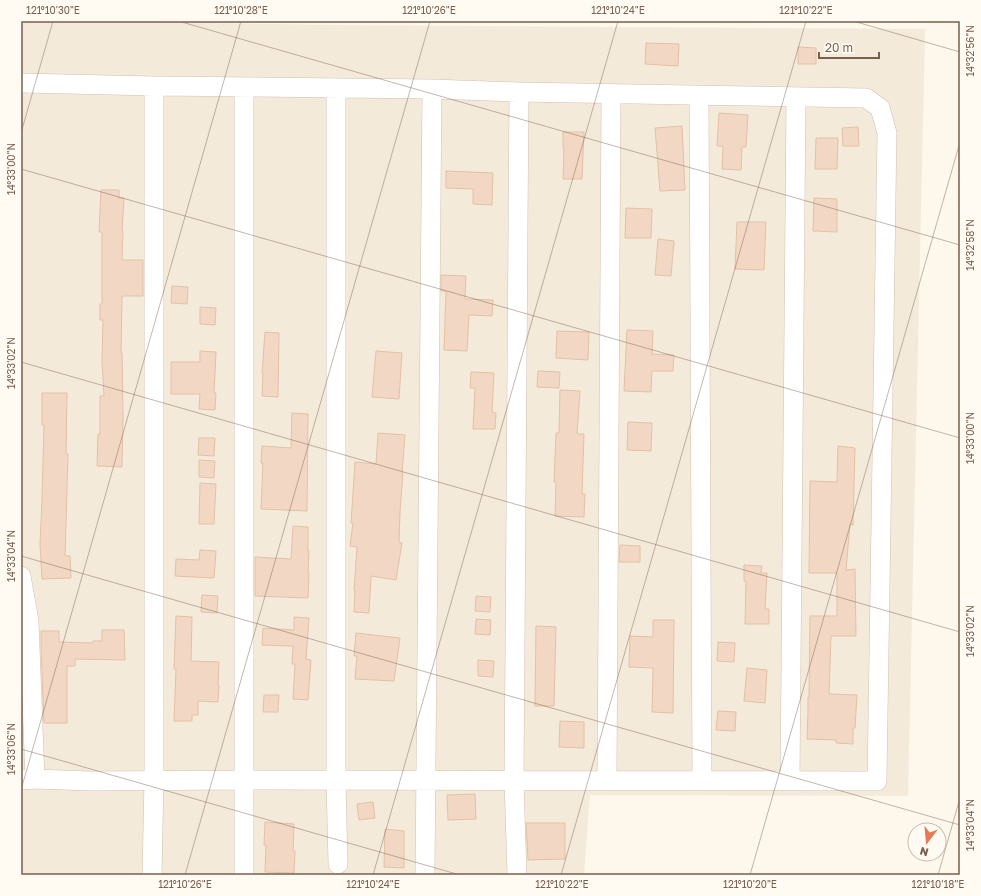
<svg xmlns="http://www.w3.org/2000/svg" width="981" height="896" font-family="'Golos Text',sans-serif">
<rect width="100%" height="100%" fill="#fdf7ec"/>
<path fill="#f4eada" d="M21,21H90L332,25L925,29L908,796L590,795L584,875H21Z"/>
<path fill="#f2d8c4" stroke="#e4c0a4" d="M646,43L679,44L678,66L645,64Z
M798,47L816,48V64H798Z
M719,113L748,115L746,147H742L741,170L722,169L723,146H717Z
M682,126L685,190L660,191L655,128Z
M858,127L859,146H843L842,128Z
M563,132H584L582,179H563L564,147H563Z
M816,138H838L837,169H815Z
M446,171L493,173L492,205L473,204V189L446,188Z
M101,190H119V198H124L122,231H123L122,260H143V296H122L121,353H122L123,414L122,467L97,466L98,434H100V396H104L102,362L103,320H100V304H102V232H99Z
M814,198L837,199V232L813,231Z
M626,208L652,209L651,238H625Z
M737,222H766L764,270L735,269Z
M658,239L674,241L671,276L655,275Z
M441,275L466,276L465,299L493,300L492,316L469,315L467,351L444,350L446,291H441Z
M172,286L188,287L187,304L171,303Z
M200,307L216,308L215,325L200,324Z
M627,330L653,331L652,354L674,355L673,371H652L651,392L624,391Z
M557,331L589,332L588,360L556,358Z
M265,332L279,333L278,397L262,396L263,373H262Z
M200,351L216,352L214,393H216L215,410L199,409L200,394H171V362H200Z
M376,351L402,353L399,399L372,397Z
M538,371L560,372L559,388L537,387Z
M471,372L494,373L492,412L496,413L495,429H473L475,388H470Z
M560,390L580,391L577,434H584L582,494H585L584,517L555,516L556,482H554L556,433H559Z
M42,393H67L66,454H68L65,556H70L71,578L42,579L40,544L42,499L44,425H42Z
M292,413L308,414L307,511L261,509L263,463H261L262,446L291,448Z
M628,422L652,423L651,451L627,450Z
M378,433L405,435L402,473H403L400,512L399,542L402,543L396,580L371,576L369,613L354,612L355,590H354L357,547L350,546L353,523H351L355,462L376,464Z
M199,438H215L214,456L198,455Z
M838,446L855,448L853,525L850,524L846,570L855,569L856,636H831L829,694L857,695L855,728H853V744L836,743V740L807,739L808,713V697H809L810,616H837V573H809L810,481L837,482Z
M199,460L215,461L214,478L199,477Z
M200,483L216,484L214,524H199Z
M293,526L308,527V551H309L308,573H309L308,598L255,596V557L291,559Z
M620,545L640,546V562H619Z
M200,550L216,551L214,578L175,576L176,559L199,560Z
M744,565L762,566L761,573H767L765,609H769V624H745L746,581H744Z
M202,595L218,596L217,613L201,612Z
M476,596L491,597L490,612L475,611Z
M176,616L192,617L191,661L219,662L218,685H219L218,702L198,701V715H192V721H174L176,669H174Z
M294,617L309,618L306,659L311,660L308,700L293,699L295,664H292L293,646L262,645L263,628L294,630Z
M476,619L491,620L490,635L475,634Z
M653,620H674L673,713L652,712L653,668L629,667L630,636L653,637Z
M536,626L556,627L554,706H535Z
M102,630H124L125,660L75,659V666H67V723H44L41,646V631H59V642L93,643V641H102Z
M356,633L400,638L394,681L355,679L357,656H354Z
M718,642L735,643L734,662L717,661Z
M478,660L494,661L493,677L478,676Z
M747,668L767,670L765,703L744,701Z
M264,695H279L278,712H263Z
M718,711L736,712L735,731L716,730Z
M560,721L584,722V748L559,747Z
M475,794L476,819L448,820L447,795Z
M373,802L375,818L359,820L357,804Z
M265,822L294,824L293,851H295L294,873L265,872L266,845H264Z
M526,823H565V859L528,860Z
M385,829L404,831V868L384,867Z"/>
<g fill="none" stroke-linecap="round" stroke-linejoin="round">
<defs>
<path id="minor" d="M21,83L154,86L432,89L519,92L866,98L880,108L887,133L877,781L244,780L90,781L35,779L21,780
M244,87V875
M336,88V780L338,864
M699,96L702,781
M21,576L29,621L35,779
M607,781L611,94
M790,781L796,97
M152,875L154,780V86
M425,875L432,89
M517,875L514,781L519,92"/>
</defs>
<use href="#minor" stroke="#d0c0b0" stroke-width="20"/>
<use href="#minor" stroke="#fff" stroke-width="19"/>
</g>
<path fill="none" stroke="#795f4e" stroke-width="1" stroke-opacity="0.45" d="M178,21L960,245M853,21L960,52M21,133L53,21M21,169L960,438M21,362L960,632M21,556L960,825M21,749L460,875M21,790L241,21M185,875L430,21M373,875L618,21M561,875L806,21M750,875L960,142M938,875L960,798"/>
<rect width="981" height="896" fill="none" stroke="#fffbf3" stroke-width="44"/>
<g transform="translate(927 842) rotate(196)"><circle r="19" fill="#fffbf3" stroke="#c9bdb1"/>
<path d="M0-3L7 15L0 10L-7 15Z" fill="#e47b54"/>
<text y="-6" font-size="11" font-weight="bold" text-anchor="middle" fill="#795f4e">N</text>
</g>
<path d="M819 52v6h60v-6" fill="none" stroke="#795f4e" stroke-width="2"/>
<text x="825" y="52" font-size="12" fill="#795f4e" stroke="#fffbf3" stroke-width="3" paint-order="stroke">20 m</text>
<rect x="22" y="22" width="937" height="852" fill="none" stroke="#795f4e" stroke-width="1.5"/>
<g font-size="10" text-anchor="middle" fill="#795f4e">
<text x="53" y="14">121°10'30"E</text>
<text x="241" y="14">121°10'28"E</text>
<text x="429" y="14">121°10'26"E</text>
<text x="618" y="14">121°10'24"E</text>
<text x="806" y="14">121°10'22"E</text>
<text transform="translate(970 51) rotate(-90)" y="4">14°32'56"N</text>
<text transform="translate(11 169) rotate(-90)" y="4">14°33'00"N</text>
<text transform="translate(970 245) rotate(-90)" y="4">14°32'58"N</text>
<text transform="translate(11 363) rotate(-90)" y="4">14°33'02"N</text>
<text transform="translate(970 438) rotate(-90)" y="4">14°33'00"N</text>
<text transform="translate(11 556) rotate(-90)" y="4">14°33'04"N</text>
<text transform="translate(970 631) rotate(-90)" y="4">14°33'02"N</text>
<text transform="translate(11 749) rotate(-90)" y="4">14°33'06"N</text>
<text transform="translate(970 825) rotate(-90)" y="4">14°33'04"N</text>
<text x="185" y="888">121°10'26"E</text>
<text x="373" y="888">121°10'24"E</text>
<text x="562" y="888">121°10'22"E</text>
<text x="750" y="888">121°10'20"E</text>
<text x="938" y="888">121°10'18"E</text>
</g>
</svg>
